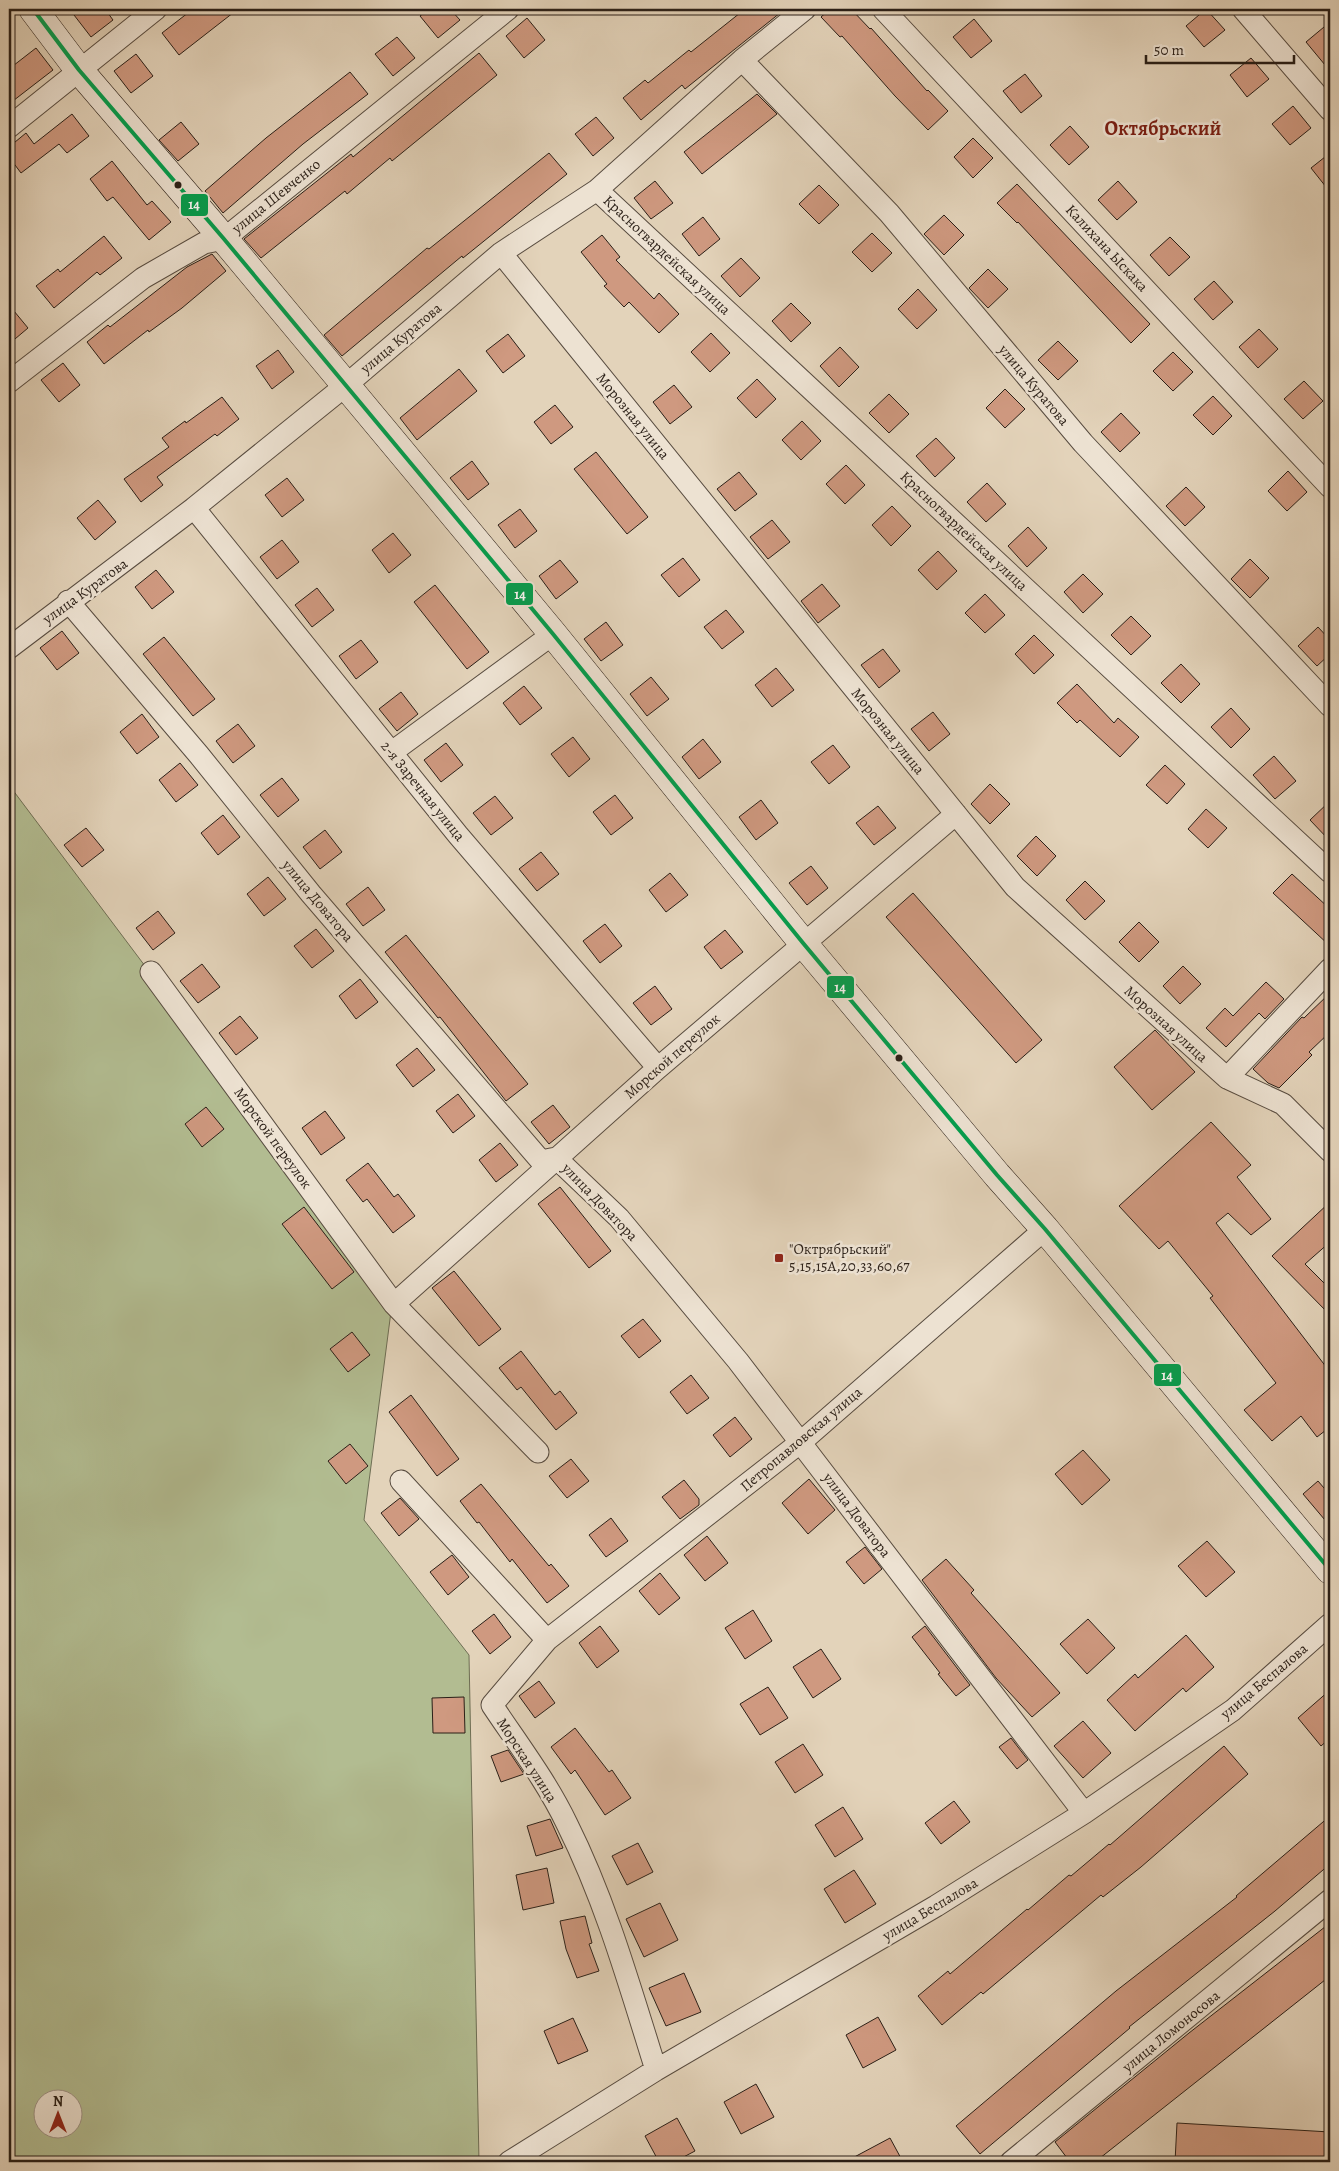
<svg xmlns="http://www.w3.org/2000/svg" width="1339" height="2171" font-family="Alegreya,serif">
<rect width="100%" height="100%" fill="#e3d3ba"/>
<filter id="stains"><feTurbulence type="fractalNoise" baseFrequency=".004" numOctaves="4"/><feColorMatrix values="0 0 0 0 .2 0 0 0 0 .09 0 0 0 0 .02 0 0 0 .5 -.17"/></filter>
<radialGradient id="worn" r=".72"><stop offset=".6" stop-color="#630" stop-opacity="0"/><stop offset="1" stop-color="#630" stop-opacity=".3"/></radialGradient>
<path fill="#b2bc91" stroke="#6e6e54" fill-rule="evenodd" d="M9,785L393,1296L364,1520L469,1655L479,2162H9ZM42,2098H72V2128H42Z"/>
<path fill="#cf9980" stroke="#2a1f17" d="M82,9H105L113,20L91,37L74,15Z
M193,9H238L179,55L162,33Z
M429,9H450L460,20L438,38L420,16Z
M745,9H785L685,89L682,85L641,120L623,98L645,80L648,83L689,50L691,52Z
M830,9H851L870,29L871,28L927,91L928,90L948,111L928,130L895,96L842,36L840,37L821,17Z
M1206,9L1225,30L1204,47L1186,26Z
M527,18L545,40L524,58L506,36Z
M974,19L992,41L971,58L953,37Z
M1330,22V71L1306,42Z
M397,37L415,58L393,76L375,54Z
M36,48L53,70L9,104V69Z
M479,53L497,75L392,161L390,158L347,194L345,191L261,258L244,239L351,154L353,157Z
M136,54L153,76L131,93L114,71Z
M1251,58L1269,79L1247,97L1230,75Z
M350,72L368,94L303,144L223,213L205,191L266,138Z
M1025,74L1042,96L1021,113L1003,91Z
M757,94L777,114L702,174L684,152Z
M1293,106L1311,128L1290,145L1272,124Z
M72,114L89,136L67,153L59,144L21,173L9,157V147L26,133L34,144Z
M596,117L614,138L593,156L575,134Z
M181,122L199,144L178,161L159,140Z
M1070,126L1089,147L1069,165L1050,145Z
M973,138L993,158L973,178L954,157Z
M549,153L567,174L463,258L462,256L342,356L324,335L427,248L429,249Z
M1330,153V192L1311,168Z
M112,161L147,205L152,201L171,222L149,240L113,197L107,201L90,179Z
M655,181L673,203L651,219L634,198Z
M1118,181L1137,202L1117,220L1098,200Z
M1017,184L1150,324L1131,343L1018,222L1017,223L997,203Z
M819,185L839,205L819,224L799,204Z
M944,215L964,235L944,255L924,234Z
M703,217L720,239L699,256L682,234Z
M872,233L892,253L872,272L852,252Z
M602,235L620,257L616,260L654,299L659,293L679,314L659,333L629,302L624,307L604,286L607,284L581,252Z
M104,236L122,258L100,275L97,272L54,308L36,286L58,269L60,272Z
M1170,237L1190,257L1169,276L1150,255Z
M212,254L226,271L182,308L149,332L148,330L104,364L87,342L108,325L110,327L187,267Z
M741,258L760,278L740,297L721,276Z
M988,269L1008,289L988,308L969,288Z
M1214,281L1233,302L1213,320L1194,299Z
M918,289L937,310L917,329L898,309Z
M791,303L811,323L791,342L772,321Z
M9,305L28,328L9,344Z
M1259,329L1278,349L1258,368L1239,347Z
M711,333L730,353L710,372L691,352Z
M508,334L525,356L503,373L486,351Z
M1058,341L1078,361L1058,380L1038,360Z
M840,347L859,367L839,387L820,366Z
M278,350L294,372L272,389L256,366Z
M1173,352L1193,372L1173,391L1153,371Z
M63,363L80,385L59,402L41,380Z
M459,369L477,391L417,440L400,418Z
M757,379L776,399L756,418L737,398Z
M1304,381L1323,401L1303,419L1284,399Z
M674,385L692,407L670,424L653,402Z
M1005,389L1025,409L1005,428L986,408Z
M889,394L909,414L889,433L869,413Z
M1213,396L1232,416L1213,435L1193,415Z
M222,397L239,419L217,436L215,434L157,477L163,485L141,502L124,479L169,447L162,438L185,421L186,423Z
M555,405L573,427L551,444L534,422Z
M1121,413L1140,433L1120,452L1101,432Z
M802,421L821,441L801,460L782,440Z
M936,438L955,458L935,477L916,456Z
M596,452L648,517L627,534L574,469Z
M472,461L489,484L468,500L450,478Z
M846,465L865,485L845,504L826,484Z
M1288,471L1307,492L1287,511L1268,491Z
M739,472L757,494L735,511L717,489Z
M287,478L304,500L282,517L265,495Z
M987,483L1006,504L986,522L967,502Z
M1186,487L1205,507L1185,526L1166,506Z
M98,500L116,522L95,540L77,518Z
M892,506L911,526L891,546L872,525Z
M520,509L537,531L515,548L498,525Z
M772,520L790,542L768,559L750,537Z
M1028,527L1047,548L1027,567L1008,546Z
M393,533L411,555L389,573L372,550Z
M282,540L299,562L277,579L260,557Z
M938,551L957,571L937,590L918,570Z
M683,558L700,580L679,597L661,575Z
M1250,559L1269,578L1250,598L1231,579Z
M560,560L578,582L556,599L539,576Z
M156,570L174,592L152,609L135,587Z
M1083,574L1103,594L1083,613L1064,592Z
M822,584L840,606L818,623L801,601Z
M435,585L489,652L467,669L414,602Z
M317,588L334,610L312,627L295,605Z
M985,594L1005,615L985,633L965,613Z
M726,610L744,632L722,649L704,627Z
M1131,616L1151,636L1131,655L1111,635Z
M606,622L623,645L601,661L584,639Z
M1318,627L1330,640V654L1317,666L1298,646Z
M62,631L79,653L57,670L40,648Z
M1034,635L1054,655L1034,674L1015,654Z
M164,637L215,699L193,716L143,654Z
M361,640L378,662L356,679L339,656Z
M883,649L900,671L879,688L861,665Z
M1181,664L1200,684L1181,703L1161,683Z
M776,668L794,690L772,707L755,685Z
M651,677L669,699L647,716L630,694Z
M1077,684L1114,723L1118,718L1139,737L1120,757L1080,720L1077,723L1057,703Z
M524,686L542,708L520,725L503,703Z
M401,692L418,714L397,731L379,709Z
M1231,708L1250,729L1231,748L1211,727Z
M933,712L950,734L929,751L911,729Z
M142,714L159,737L137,754L120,732Z
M238,724L255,746L233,763L216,741Z
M573,737L590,759L569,777L551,754Z
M703,739L721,762L699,779L682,757Z
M446,743L463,765L441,782L424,760Z
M833,745L850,767L829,784L811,762Z
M1274,756L1296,781L1275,799L1253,775Z
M180,763L198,785L176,802L159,780Z
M1165,765L1185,784L1167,804L1146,785Z
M282,778L299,800L278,817L260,795Z
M990,784L1010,804L990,824L971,804Z
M615,795L633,818L611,835L593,812Z
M495,796L513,818L491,835L473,813Z
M761,800L778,823L756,840L739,817Z
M1330,801V841L1310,820Z
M878,806L896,828L874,845L856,823Z
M1206,809L1227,828L1208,848L1188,829Z
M223,815L240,837L218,855L201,833Z
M86,828L104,850L82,867L64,845Z
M325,830L342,852L320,869L303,847Z
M1036,836L1056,856L1037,876L1017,856Z
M541,852L559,874L537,891L519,869Z
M811,866L828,888L807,905L789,883Z
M670,873L688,895L666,912L649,890Z
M1292,874L1330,909V946L1273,893Z
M268,877L286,899L264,916L247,894Z
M1085,881L1105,901L1085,920L1066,900Z
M368,887L385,910L363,926L346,904Z
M913,893L1042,1040L1016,1063L886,917Z
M158,911L175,933L153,950L136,928Z
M1139,922L1159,942L1139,962L1119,942Z
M605,924L622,946L600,963L583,941Z
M316,929L334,951L312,968L294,946Z
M725,930L743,952L721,969L704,947Z
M406,935L528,1084L506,1101L440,1017L438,1018L385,952Z
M202,964L220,987L198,1003L180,981Z
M1183,966L1201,984L1180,1004L1163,986Z
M360,979L378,1002L356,1019L339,996Z
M1266,982L1284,999L1265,1019L1259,1013L1226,1047L1206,1028L1225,1008L1233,1016Z
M655,986L672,1009L651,1025L633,1003Z
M1330,993V1032L1309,1052L1312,1055L1279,1088L1268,1083L1253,1069L1302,1017L1304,1018Z
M240,1016L258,1038L236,1055L219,1033Z
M1155,1030L1195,1072L1152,1110L1114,1067Z
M417,1048L435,1070L413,1087L396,1065Z
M458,1094L475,1116L453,1133L436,1111Z
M553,1105L570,1127L549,1144L531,1122Z
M206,1107L224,1129L202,1147L185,1124Z
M325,1111L345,1138L321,1155L302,1128Z
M1211,1122L1251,1165L1237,1177L1271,1219L1251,1235L1228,1213L1216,1223L1330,1372V1427L1317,1437L1301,1416L1272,1441L1244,1410L1276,1383L1210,1298L1213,1296L1168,1241L1159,1249L1119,1206Z
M500,1143L518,1165L496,1182L479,1160Z
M368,1163L394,1197L398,1194L415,1216L393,1233L367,1199L363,1202L346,1180Z
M560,1187L611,1251L589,1268L538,1204Z
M1330,1202V1242L1305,1264L1330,1289V1315L1272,1256Z
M304,1207L354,1272L332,1289L282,1224Z
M454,1271L501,1329L479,1346L432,1288Z
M643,1319L661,1341L639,1358L621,1336Z
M352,1332L370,1355L348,1372L330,1349Z
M521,1351L555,1395L560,1391L577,1413L556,1430L521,1387L517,1390L499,1368Z
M691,1375L709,1398L687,1414L670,1392Z
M411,1395L459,1459L437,1476L389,1412Z
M735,1417L752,1439L730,1457L713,1435Z
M350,1444L368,1466L346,1484L328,1461Z
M1083,1450L1110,1480L1082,1505L1055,1474Z
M571,1459L589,1481L567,1498L549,1476Z
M809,1479L835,1510L808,1534L782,1503Z
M684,1480L699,1499V1505L680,1519L662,1497Z
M1318,1481L1330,1495V1526L1303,1494Z
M481,1484L549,1566L551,1564L569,1586L547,1603L512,1559L510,1562L479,1522L477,1523L460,1501Z
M400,1498L419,1519L399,1536L381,1513Z
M611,1518L628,1541L606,1557L589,1535Z
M707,1536L728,1563L705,1581L684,1555Z
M1207,1541L1235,1572L1206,1597L1178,1566Z
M865,1547L882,1569L864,1584L846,1562Z
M452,1555L469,1577L448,1595L430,1572Z
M946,1559L974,1590L971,1593L1060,1693L1032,1717L996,1678L922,1580Z
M660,1573L680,1598L659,1615L639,1591Z
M753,1610L772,1641L745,1659L725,1628Z
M494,1614L511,1637L490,1654L472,1631Z
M1088,1619L1115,1648L1087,1674L1060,1644Z
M600,1626L619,1651L597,1668L579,1643Z
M925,1626L970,1685L956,1696L938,1674L940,1673L912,1637Z
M1186,1635L1214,1667L1186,1692L1183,1688L1135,1731L1107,1700L1135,1674L1138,1678Z
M821,1649L841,1679L813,1698L793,1667Z
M539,1681L555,1703L535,1718L519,1696Z
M768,1687L788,1718L760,1735L740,1704Z
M1330,1690V1738L1321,1746L1298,1718Z
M464,1697L465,1733H433L432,1698Z
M1083,1721L1111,1753L1083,1778L1054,1746Z
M575,1728L609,1772L612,1770L631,1798L605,1815L575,1770L571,1774L551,1747Z
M1011,1738L1028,1760L1017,1769L999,1747Z
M803,1744L823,1775L795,1793L775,1762Z
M1224,1746L1248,1774L1141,1867L1103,1897L1101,1895L983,1994L981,1992L942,2025L918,1996L948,1971L950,1974L1027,1909L1028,1910L1069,1875L1071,1876L1109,1844L1110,1845Z
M508,1750L524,1774L501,1782L491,1756Z
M954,1801L970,1822L941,1844L925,1823Z
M843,1807L863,1839L835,1857L815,1825Z
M1330,1816V1864L1275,1911L1129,2027L1130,2028L980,2154L956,2126L1116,1991L1237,1897L1236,1896Z
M550,1819L563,1848L536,1856L527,1826Z
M638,1843L653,1872L627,1885L612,1856Z
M547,1868L554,1903L523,1910L516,1875Z
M854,1870L876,1904L845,1923L824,1889Z
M660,1903L678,1940L644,1957L626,1919Z
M585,1916L592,1943L589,1944L599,1971L577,1978L566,1949L560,1921Z
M1330,1923V1976L1095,2162H1070L1055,2142L1189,2033Z
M684,1973L701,2012L666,2026L649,1988Z
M878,2017L896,2050L863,2068L846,2035Z
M573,2018L588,2051L558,2064L544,2031Z
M756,2084L774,2117L741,2134L724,2102Z
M677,2118L695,2151L674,2162H659L645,2136Z
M1177,2123L1330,2132V2162H1175Z
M890,2138L903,2162H845Z"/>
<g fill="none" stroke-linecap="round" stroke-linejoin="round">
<defs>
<path id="minor" d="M883,9L1330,487
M1243,9L1330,110
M742,60L889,213L1083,443L1330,706
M9,127L156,9
M597,190L1330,872
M501,253L1015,887L1227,1078L1283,1104L1330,1151
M9,382L143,278L204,243L224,239L508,9
M194,508L458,835L658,1068
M68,601L199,755L311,894L541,1161L556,1158L619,1218L738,1361L1084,1813
M9,648L194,508L345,386L501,253L597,190L742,60L805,9
M392,752L553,634
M151,972L394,1304L538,1452
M1227,1078L1330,969
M394,1304L658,1068L956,814
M401,1481L547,1640L492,1705C518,1744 547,1782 567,1824C606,1902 630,1987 656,2070
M547,1640L801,1442L1045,1229
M509,2162L656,2070L936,1906L1084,1813L1233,1710L1330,1624
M1011,2162L1330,1900"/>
<path id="secondary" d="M33,9L79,70L224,239L553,634L803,943L997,1175L1045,1229L1330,1570"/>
</defs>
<use href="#minor" stroke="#584c40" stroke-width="23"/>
<use href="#secondary" stroke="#2a1f17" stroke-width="29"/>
<use href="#minor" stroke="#ede2d2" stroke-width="21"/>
<use href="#secondary" stroke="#ede2d2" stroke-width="28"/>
<defs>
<path id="bus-1" d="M33,9L79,70L224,239L553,634L803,943L997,1175L1045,1229L1330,1570"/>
</defs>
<use href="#bus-1" stroke="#ede2d2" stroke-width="8"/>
<use href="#bus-1" stroke="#029f4e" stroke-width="4"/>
</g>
<g fill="#2a1f17" stroke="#ede2d2" stroke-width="2">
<circle cx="178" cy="185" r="4.5"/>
<circle cx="899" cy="1058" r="4.5"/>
</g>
<rect fill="#8f2418" stroke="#ede2d2" stroke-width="2" x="774" y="1253" width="10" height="10" rx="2.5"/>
<g text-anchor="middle" stroke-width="5" stroke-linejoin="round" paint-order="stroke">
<g font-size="15" fill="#2a1f17" stroke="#ede2d2">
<text transform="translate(276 196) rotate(-39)" y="5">улица Шевченко</text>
<text transform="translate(1107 248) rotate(47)" y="5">Калихана Ыскака</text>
<text transform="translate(667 255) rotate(43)" y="5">Красногвардейская улица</text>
<text transform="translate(401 338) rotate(-40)" y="5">улица Куратова</text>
<text transform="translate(1034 385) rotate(50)" y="5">улица Куратова</text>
<text transform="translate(633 416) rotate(51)" y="5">Морозная улица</text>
<text transform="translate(964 531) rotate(43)" y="5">Красногвардейская улица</text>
<text transform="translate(85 591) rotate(-36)" y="5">улица Куратова</text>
<text transform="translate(888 731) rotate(51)" y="5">Морозная улица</text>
<text transform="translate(423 791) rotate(51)" y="5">2-я Заречная улица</text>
<text transform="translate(318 901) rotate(50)" y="5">улица Доватора</text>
<text transform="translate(1166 1024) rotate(42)" y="5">Морозная улица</text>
<text transform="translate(672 1056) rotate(-41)" y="5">Морской переулок</text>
<text transform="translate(273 1138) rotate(54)" y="5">Морской переулок</text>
<text transform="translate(600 1202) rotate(46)" y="5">улица Доватора</text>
<text transform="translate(801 1439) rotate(-40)" y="5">Петропавловская улица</text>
<text transform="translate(857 1515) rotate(53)" y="5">улица Доватора</text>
<text transform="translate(1264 1681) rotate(-40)" y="5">улица Беспалова</text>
<text transform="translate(527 1760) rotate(57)" y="5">Морская улица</text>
<text transform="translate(930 1909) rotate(-31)" y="5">улица Беспалова</text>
<text transform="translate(1171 2031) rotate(-39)" y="5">улица Ломоносова</text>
</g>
<g font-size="15" fill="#2a1f17" stroke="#ede2d2" text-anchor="start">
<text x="789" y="1254">"Октрябрьский"<tspan x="789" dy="17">5,15,15А,20,33,60,67</tspan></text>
</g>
<g font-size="20" font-weight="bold" fill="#7a1f14" stroke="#ede2d2">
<text x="1163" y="135">Октябрьский</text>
</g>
</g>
<g stroke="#ede2d2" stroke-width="2">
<rect x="180" y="193" width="29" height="24" rx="5" fill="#029f4e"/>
<rect x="505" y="582" width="29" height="24" rx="5" fill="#029f4e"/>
<rect x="826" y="975" width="29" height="24" rx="5" fill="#029f4e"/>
<rect x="1153" y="1363" width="29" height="24" rx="5" fill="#029f4e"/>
</g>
<g font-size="14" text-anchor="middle" font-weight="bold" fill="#fff">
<text x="194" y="209">14</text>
<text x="520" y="599">14</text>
<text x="840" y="992">14</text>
<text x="1167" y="1380">14</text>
</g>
<rect width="1339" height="2171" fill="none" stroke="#e3d3ba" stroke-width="30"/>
<rect x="10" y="10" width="1319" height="2151" fill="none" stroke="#2a1f17" stroke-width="2.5"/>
<rect x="15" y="15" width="1309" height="2141" fill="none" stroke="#2a1f17"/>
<g transform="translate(58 2114)"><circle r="24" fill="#ede2d2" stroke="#9f9487"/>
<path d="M0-4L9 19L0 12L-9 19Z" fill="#8f2418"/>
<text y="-8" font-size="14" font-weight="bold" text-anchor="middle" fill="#2a1f17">N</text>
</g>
<path d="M1146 55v8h148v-8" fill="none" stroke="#2a1f17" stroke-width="2.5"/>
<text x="1154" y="55" font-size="15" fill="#2a1f17" stroke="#ede2d2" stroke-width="4" paint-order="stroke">50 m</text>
<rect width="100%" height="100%" filter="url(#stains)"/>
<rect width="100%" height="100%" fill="url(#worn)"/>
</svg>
